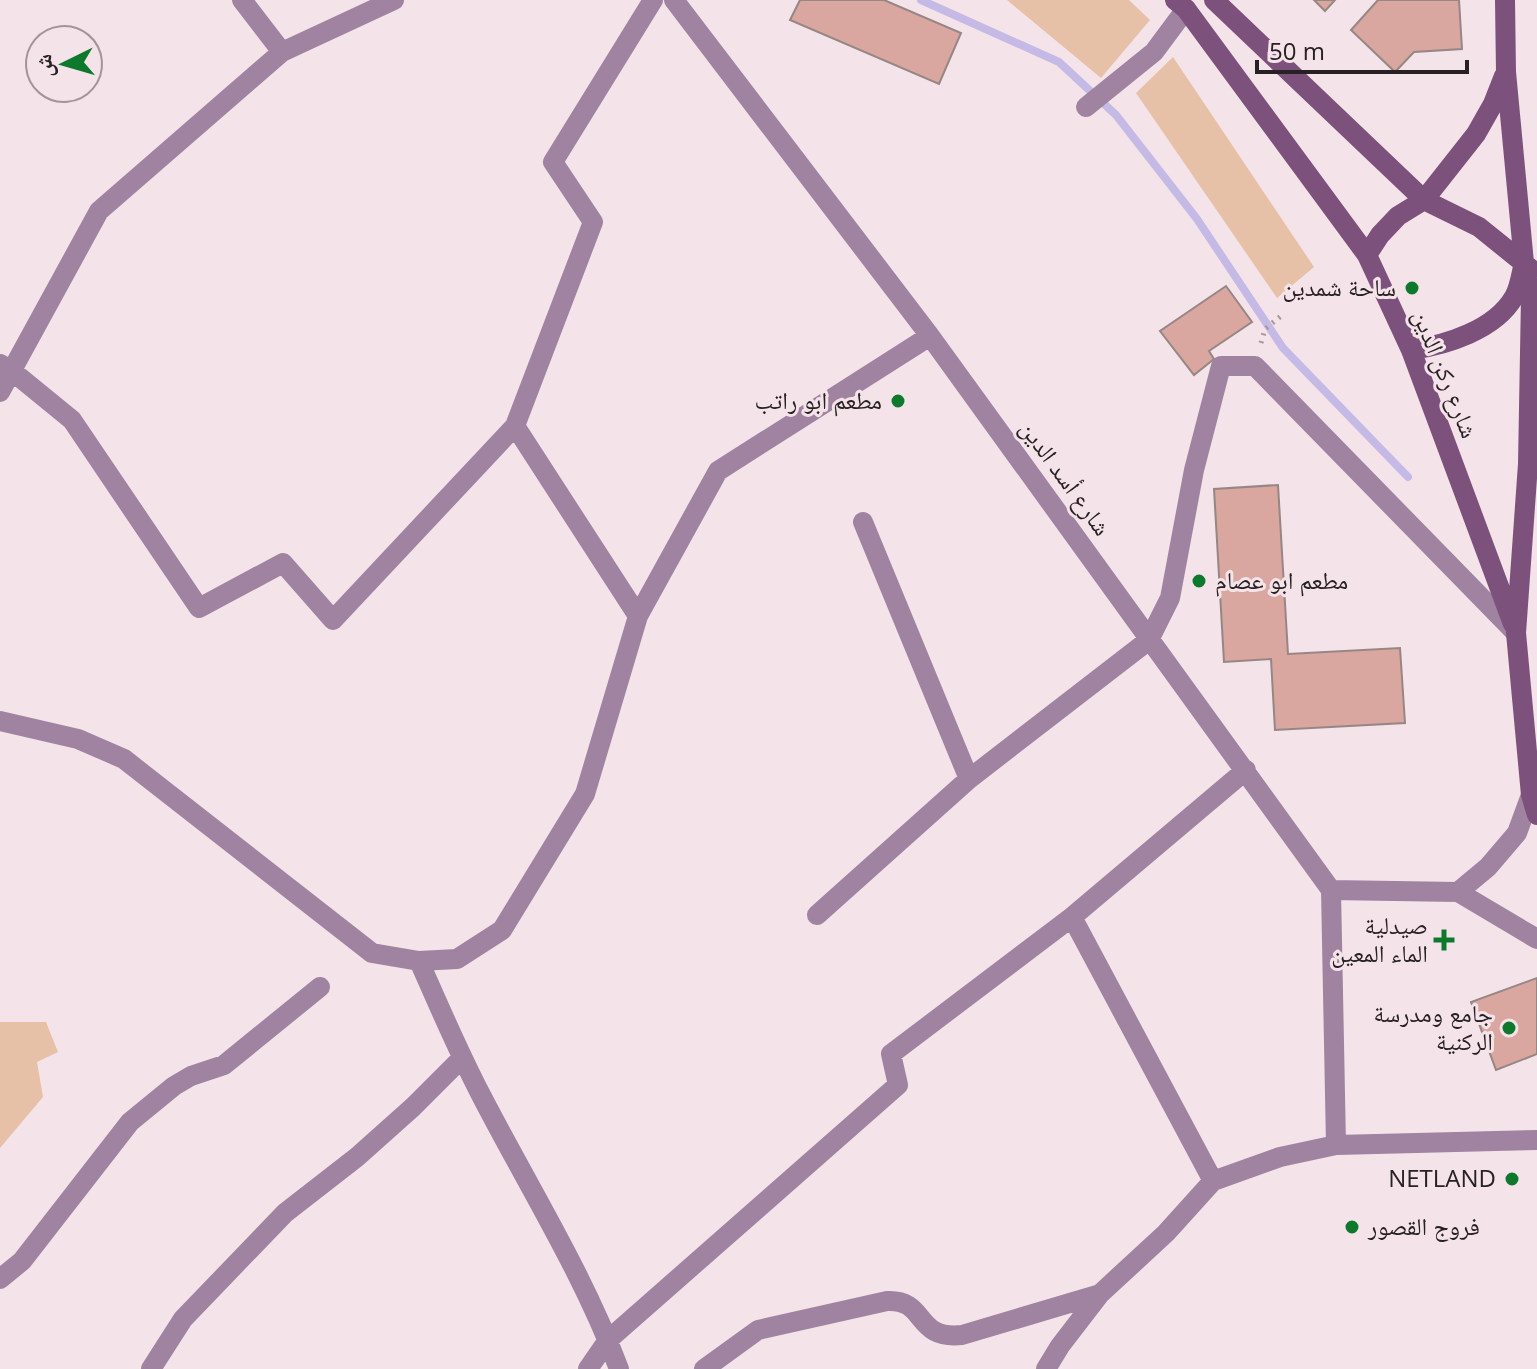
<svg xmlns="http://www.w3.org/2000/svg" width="1537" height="1369" font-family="'Open Sans','Noto Naskh Arabic',sans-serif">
<rect width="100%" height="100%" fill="#f4e3e9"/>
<path fill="#e6c1a7" d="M1007,0H1129L1150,20L1101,78Z
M1173,57L1314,267L1277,298L1136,93Z
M0,1022H46L58,1052L37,1062L43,1097L0,1148Z"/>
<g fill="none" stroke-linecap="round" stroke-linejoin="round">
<path stroke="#c4bae5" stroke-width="8" d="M921,0L1059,62L1116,115L1197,219L1283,348L1408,477"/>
</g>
<path fill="#d9a6a0" stroke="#968684" stroke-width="2" d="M800,0H884L961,33L939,84L790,20Z
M1314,0H1335L1325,11Z
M1378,0H1459L1462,49L1414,52L1395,72L1351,30Z
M1226,286L1252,322L1209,351L1214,359L1194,375L1160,331Z
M1278,485L1288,654L1400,648L1405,723L1275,730L1271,659L1224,662L1214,489Z
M1537,978V1054L1496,1070L1471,1002Z"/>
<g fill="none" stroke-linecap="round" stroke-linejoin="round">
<path stroke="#a5999d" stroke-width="5" stroke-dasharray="2 6" stroke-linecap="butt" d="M1261,343L1265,329L1281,316"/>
<path stroke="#a083a0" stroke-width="20" d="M242,0L282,52
M674,0L930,336L1331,890L1458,892
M1086,107L1154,52L1186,9
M0,364L12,371L72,420L199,608L283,563L333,620L515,426
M0,392L99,211L282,52L394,0
M863,522L969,779
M638,616L515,426L593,222L553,162L653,0
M0,721L78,739L124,759L372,953L419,961L457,959L502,930L585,794L638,616L718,471L930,336
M1246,770L1072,917L1213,1181L1280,1157L1336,1145L1537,1140
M1331,890L1336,1145
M1458,892L1488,867L1517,833L1531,795
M1458,892L1537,939
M817,915L969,779L1149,640L1170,598L1194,470L1221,366H1255L1516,633
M419,961C439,1006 458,1051 481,1095C528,1186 583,1273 619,1369
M0,1279L22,1261L130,1122L174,1086L191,1076L224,1065L320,987
M151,1369L183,1319L285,1213L357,1157L413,1107L462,1058
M588,1369L608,1340L898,1085L891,1054L1072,917
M704,1369L758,1330L887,1301C928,1299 913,1340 962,1335L1100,1294
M1046,1369L1060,1346L1100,1294L1166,1233L1213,1181"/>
<path stroke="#7c527c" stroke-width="20" d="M1175,0L1186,9L1367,255L1411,350L1513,624
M1214,0L1424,200L1479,227L1531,269
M1505,0L1506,72L1524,263L1531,297L1528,464L1516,633L1531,795L1537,815
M1367,255L1380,235L1398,216L1424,200L1476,134L1493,104L1504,76
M1411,350C1446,345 1495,330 1514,297C1519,289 1521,276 1523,267"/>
</g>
<g fill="#0e792d" stroke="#f4e3e9" stroke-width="3">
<circle cx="1412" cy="288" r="8"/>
<circle cx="898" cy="401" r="8"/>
<circle cx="1199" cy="581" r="8"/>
<path d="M1440 928h8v8h8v8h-8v8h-8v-8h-8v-8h8z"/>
<circle cx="1509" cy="1028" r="8"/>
<circle cx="1512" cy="1179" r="8"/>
<circle cx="1352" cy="1227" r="8"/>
</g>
<g text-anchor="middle" stroke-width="6" stroke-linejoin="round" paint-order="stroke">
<g font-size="24" fill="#272123" stroke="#f4e3e9" text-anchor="end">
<text x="1396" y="296">ساحة شمدين</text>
<text x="882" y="409">مطعم ابو راتب</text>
<text x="1215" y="589" text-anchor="start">مطعم ابو عصام</text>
<text x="1428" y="934">صيدلية<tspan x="1428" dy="28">الماء المعين</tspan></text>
<text x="1493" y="1022">جامع ومدرسة<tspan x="1493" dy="28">الركنية</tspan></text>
<text x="1496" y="1187">NETLAND</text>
<text x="1368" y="1235" text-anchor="start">فروج القصور</text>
</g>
<g font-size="24" fill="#272123" stroke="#f4e3e9">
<text transform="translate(1445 374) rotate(68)" y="8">شارع ركن الدين</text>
<text transform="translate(1065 478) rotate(54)" y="8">شارع أسد الدين</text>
</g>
</g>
<g transform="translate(64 64) rotate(265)"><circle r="38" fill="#f4e3e9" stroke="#a2959a" stroke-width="2"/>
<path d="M0-6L14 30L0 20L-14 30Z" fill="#0e792d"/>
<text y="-12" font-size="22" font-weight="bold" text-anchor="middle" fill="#272123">ش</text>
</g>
<path d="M1257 60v12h210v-12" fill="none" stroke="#272123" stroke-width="4"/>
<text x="1269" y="60" font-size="24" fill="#272123" stroke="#f4e3e9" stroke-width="6" paint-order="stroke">50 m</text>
</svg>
